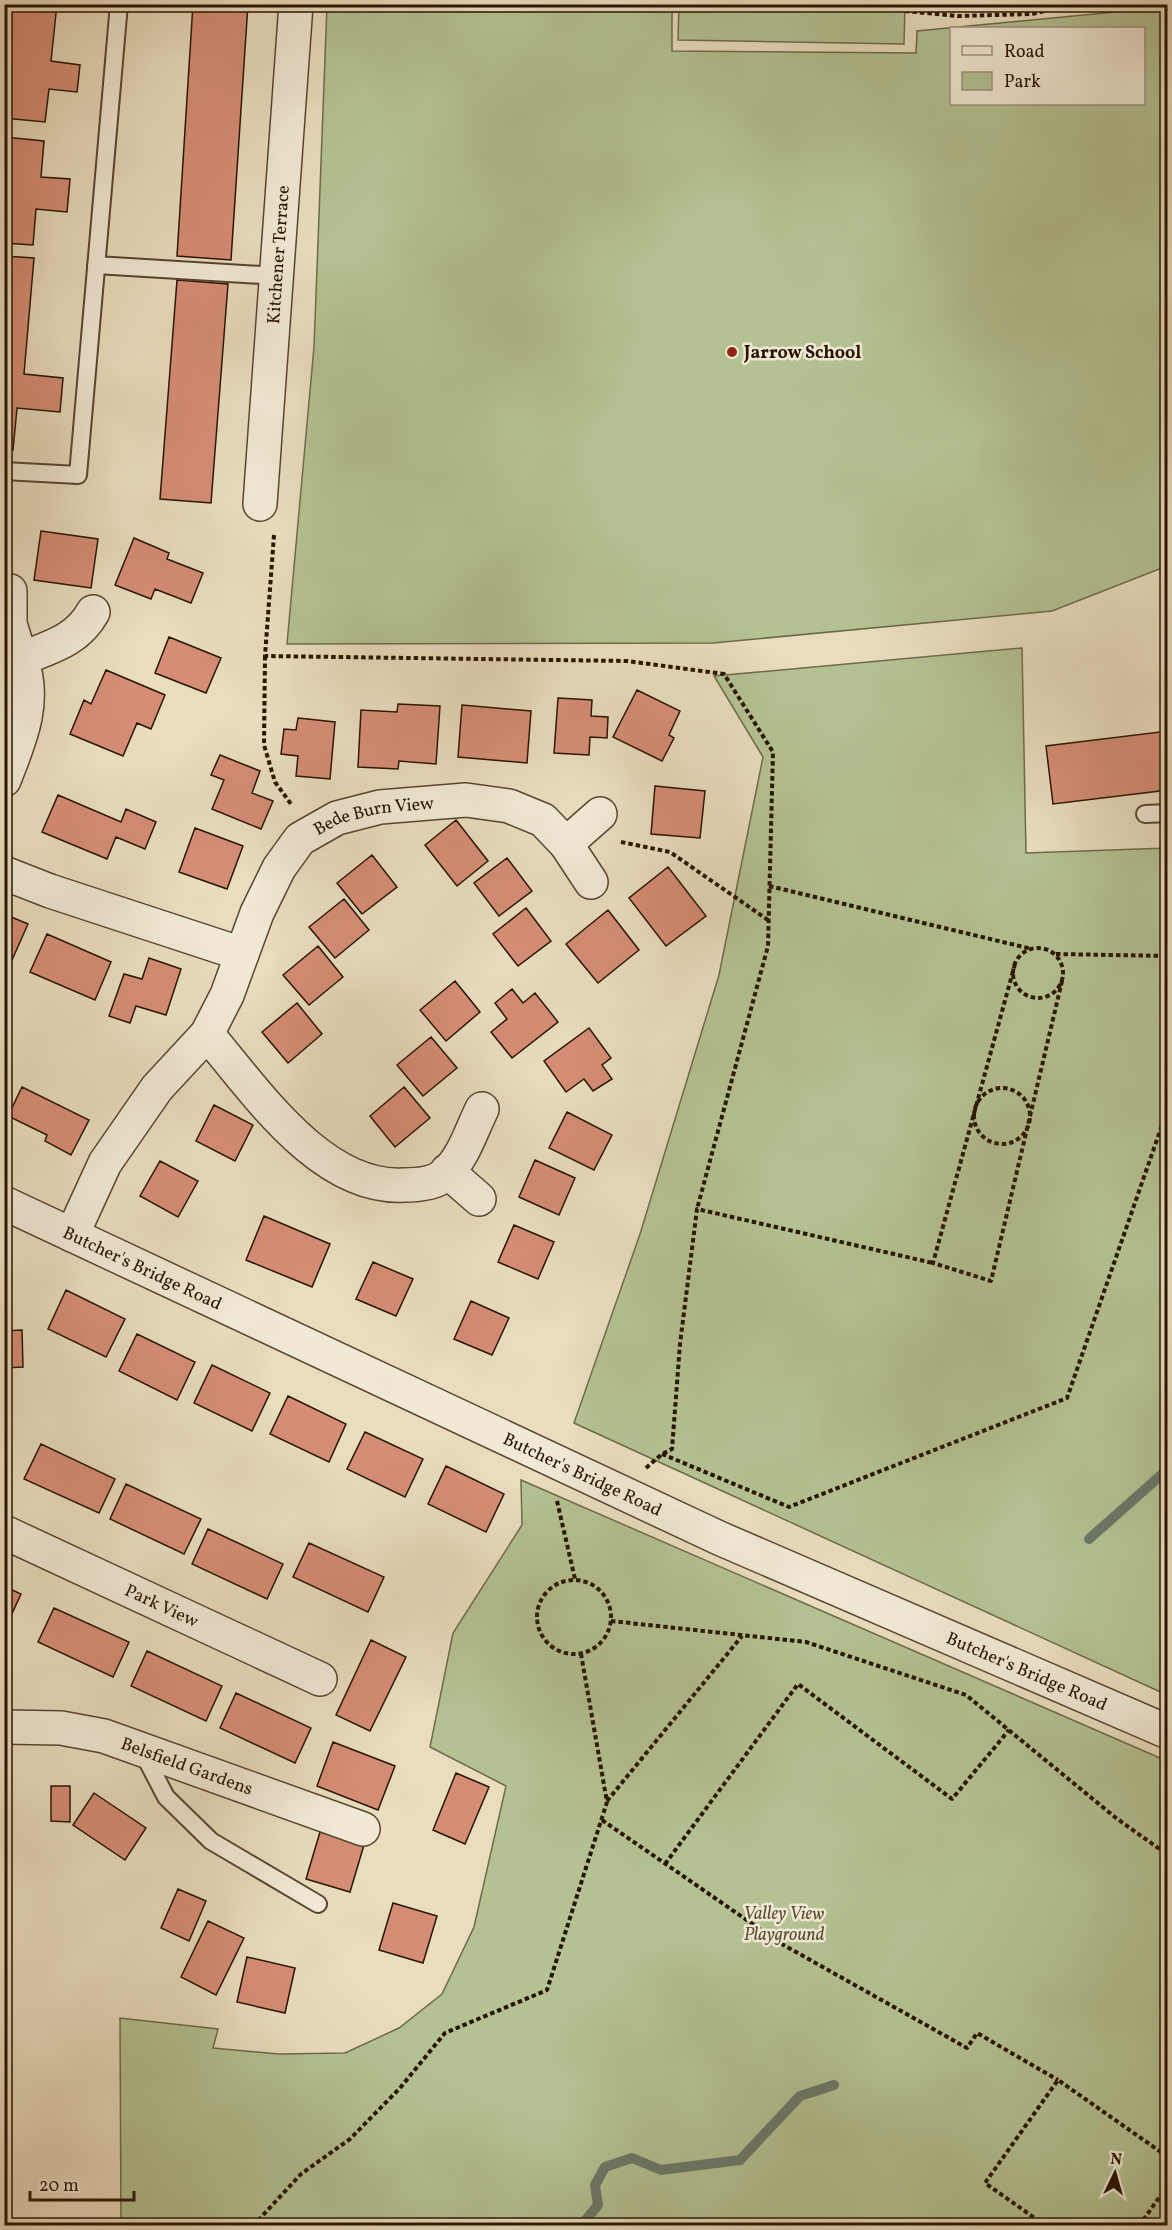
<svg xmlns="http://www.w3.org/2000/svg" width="1172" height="2230" font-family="Vollkorn,serif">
<rect width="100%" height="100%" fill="#e9ddbe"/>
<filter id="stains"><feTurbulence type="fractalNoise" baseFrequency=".00333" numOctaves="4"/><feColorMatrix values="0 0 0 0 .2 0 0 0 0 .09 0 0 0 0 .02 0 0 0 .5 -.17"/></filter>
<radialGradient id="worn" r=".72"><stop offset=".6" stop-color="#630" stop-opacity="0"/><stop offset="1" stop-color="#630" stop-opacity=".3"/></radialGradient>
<path fill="#b4c293" stroke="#6e6b4a" stroke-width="1.5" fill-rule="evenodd" d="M679,4L905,5L904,44L678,40Z
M327,5H672V51L916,53L917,31L1167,7V566L1052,611L713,643L287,644L314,347ZM1144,28V104H952V28Z
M1022,648L1026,853L1167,848V1695L574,1423L640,1234L719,975L763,757L714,676Z
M521,1480L1167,1761V2225H121L120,2018L218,2029L213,2048L279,2054L345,2053L399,2028L442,1994L474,1927L506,1786L430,1747L453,1633L522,1525Z"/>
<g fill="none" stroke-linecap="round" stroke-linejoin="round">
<path stroke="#6a796a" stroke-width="10" d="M1089,1539L1168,1469
M581,2226L598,2205L595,2185L605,2167L632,2158L661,2170L740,2160L800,2096L834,2085"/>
</g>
<path fill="#d68d76" stroke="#271400" stroke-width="1.5" d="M9,4H57L51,61L80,65L77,92L49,89L45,122L4,118V49Z
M57,4H92L91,8Z
M193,4H248L231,260L177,256Z
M4,137L44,141L41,177L70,179L67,212L36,209L33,245L4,243Z
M4,256L34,258L24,374L63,378L60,412L17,408L13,450H4Z
M177,280L228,284L211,503L160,499Z
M41,531L98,539L91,588L34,580Z
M134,538L169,553L167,559L203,573L191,603L155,589L151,599L115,585Z
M169,637L221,658L206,693L155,673Z
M106,670L165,695L151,729L137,723L123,756L70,734L84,700L91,704Z
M637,690L680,711L669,735L674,738L662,761L613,737Z
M558,698L592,700L591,716L608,717L607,738L590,737L589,755L554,753Z
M398,704L440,706L436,764L399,761L398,769L358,767L361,710L397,712Z
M462,705L531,711L527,763L458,757Z
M298,718L335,722L330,779L296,776L298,756L281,754L284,729L296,730Z
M1168,731V790L1053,804L1046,746Z
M220,755L260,771L252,793L273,801L261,829L212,809L224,780L211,775Z
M655,786L705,791L700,838L651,834Z
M58,795L121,822L126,809L156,822L145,849L116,837L107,859L42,832Z
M456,820L488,861L457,886L425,845Z
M195,828L243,846L227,889L179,872Z
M372,855L397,887L362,914L337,883Z
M507,858L532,891L499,916L474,883Z
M668,867L706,916L666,946L629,898Z
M344,899L369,930L335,958L309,927Z
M526,908L551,941L518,966L493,934Z
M608,910L639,950L598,983L566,944Z
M4,914L28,924L4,978Z
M47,934L111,962L95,1000L30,972Z
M318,946L343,977L309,1005L283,975Z
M149,958L181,969L166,1015L136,1006L130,1023L109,1016L124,974L142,979Z
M455,981L480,1012L446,1041L420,1010Z
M512,989L523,1003L535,993L558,1022L512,1058L491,1032L507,1019L495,1003Z
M297,1003L322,1034L288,1063L262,1032Z
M589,1028L611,1058L602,1065L612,1079L593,1091L584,1079L566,1092L544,1061Z
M431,1037L457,1068L423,1096L397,1065Z
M22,1087L89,1120L71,1155L45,1141L47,1135L8,1116Z
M404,1087L430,1118L395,1147L370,1116Z
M214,1105L253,1125L235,1161L196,1141Z
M567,1112L612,1135L594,1170L549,1148Z
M535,1160L575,1178L559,1215L519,1197Z
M160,1161L198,1181L178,1217L140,1196Z
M264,1216L330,1244L312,1287L246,1260Z
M514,1225L554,1242L538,1279L498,1262Z
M373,1262L413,1279L396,1316L356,1299Z
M66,1290L125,1319L106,1357L48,1329Z
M471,1301L509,1318L492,1355L454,1339Z
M22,1330L23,1367L4,1368V1331Z
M137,1334L195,1362L177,1400L119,1371Z
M212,1365L270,1393L252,1431L194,1403Z
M288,1396L346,1424L329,1462L270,1434Z
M365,1432L423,1459L405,1497L347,1469Z
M41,1444L115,1479L99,1513L24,1479Z
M446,1466L504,1494L486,1532L428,1504Z
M126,1484L201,1519L184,1554L110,1519Z
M208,1529L283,1564L267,1599L192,1564Z
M309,1543L384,1577L368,1612L293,1577Z
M4,1586L21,1594L4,1631Z
M54,1608L129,1642L113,1677L38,1642Z
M371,1640L406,1657L370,1731L336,1715Z
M147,1651L222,1686L206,1721L131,1686Z
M236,1693L311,1728L295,1763L220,1728Z
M333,1742L395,1766L378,1810L317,1786Z
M456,1773L489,1787L465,1844L433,1830Z
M51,1786H70V1822L51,1821Z
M94,1793L146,1828L125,1860L73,1825Z
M320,1832L364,1845L350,1892L306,1879Z
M178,1889L206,1901L189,1941L161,1928Z
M393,1903L437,1916L423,1963L379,1950Z
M208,1921L244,1938L216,1995L181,1977Z
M4,1943H7L5,2013H4Z
M247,1957L295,1968L285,2013L237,2002Z"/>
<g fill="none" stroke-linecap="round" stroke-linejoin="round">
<defs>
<path id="service" d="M96,265L277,276
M4,471L78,475L119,4
M1145,814L1168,813
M142,1751L166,1797L211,1841L318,1904"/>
<g id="minor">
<path id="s1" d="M260,504L296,4"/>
<path d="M10,591V624L21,659C50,647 77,641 93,612"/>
<path d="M4,780C20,740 37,701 21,659"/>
<path d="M4,873L50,891L242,954"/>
<path d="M591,882L566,844L600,814"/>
<path d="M207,1034C255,1090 321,1190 404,1185C417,1185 433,1184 443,1176C463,1160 471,1131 482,1109"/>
<path d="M447,1171L479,1199"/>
<path id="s2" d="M72,1235L105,1163L157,1088L207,1034L227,995L257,913L279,868L300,839L337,818L380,807L466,800L509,806L543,820L566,844"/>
<path id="s3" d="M4,1532L320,1679"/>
<path id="s4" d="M4,1727L61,1728L104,1736L363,1829"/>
</g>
<g id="tertiary">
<path id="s5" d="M4,1203L719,1538L1168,1732"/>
</g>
</defs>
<use href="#service" stroke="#584630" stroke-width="20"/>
<use href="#minor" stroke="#584630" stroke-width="36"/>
<use href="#tertiary" stroke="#584630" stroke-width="36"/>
<path stroke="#271400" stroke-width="4" stroke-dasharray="4.5 3" stroke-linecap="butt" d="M905,11L958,16L1032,14L1074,4
M274,535L265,656L627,661L724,674L773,752L768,946L697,1209
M265,656L264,745L275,782L291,804
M621,842L670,852L768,920
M769,886L1032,949
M1013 973a25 25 0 1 1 50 0a25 25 0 1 1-50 0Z
M1056,954L1168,956
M1015,964L933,1263L991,1281L1063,977
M974 1116a28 28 0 1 1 56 0a28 28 0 1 1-56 0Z
M662,1454L789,1507L1067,1398L1168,1108
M646,1468L662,1454L672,1449L680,1344L697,1209L933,1263
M557,1501L575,1579
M537 1617a37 37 0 1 1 74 0a37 37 0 1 1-74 0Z
M611,1621L806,1642L966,1695L1116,1818L1168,1855
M607,1801L742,1636
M602,1820L780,1943L967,2048L977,2033L1058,2080
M665,1864L798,1684L952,1799L1009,1730
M253,2226L301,2174L350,2139L400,2088L445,2033L547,1990L607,1802L581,1654
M1046,2226L985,2183L1058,2080L1168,2157
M1139,2226L1168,2185"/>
<use href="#service" stroke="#f1e9d5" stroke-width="16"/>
<use href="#minor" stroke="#f1e9d5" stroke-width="33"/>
<use href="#tertiary" stroke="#f1e9d5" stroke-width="33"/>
</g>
<circle fill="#8f2418" stroke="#f1e9d5" stroke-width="2" cx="732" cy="352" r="6"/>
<g text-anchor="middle" stroke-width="5" stroke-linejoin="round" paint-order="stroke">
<g font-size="18" fill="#271400" stroke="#f1e9d5">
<text dy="6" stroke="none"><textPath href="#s1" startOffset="250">Kitchener Terrace</textPath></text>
<text dy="6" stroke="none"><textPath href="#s2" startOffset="540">Bede Burn View</textPath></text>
<text dy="6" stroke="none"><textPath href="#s5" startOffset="153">Butcher's Bridge Road</textPath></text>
<text dy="6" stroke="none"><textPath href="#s5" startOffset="639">Butcher's Bridge Road</textPath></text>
<text dy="6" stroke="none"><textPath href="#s3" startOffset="174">Park View</textPath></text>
<text dy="6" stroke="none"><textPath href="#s5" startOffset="1125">Butcher's Bridge Road</textPath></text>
<text dy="6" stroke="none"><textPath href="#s4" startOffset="189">Belsfield Gardens</textPath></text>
</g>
<g font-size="18" font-weight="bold" fill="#271400" stroke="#f1e9d5" text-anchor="start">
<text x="744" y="358">Jarrow School</text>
</g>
<g font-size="18" font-style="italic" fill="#585133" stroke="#f1e9d5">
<text x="784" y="1919">Valley View<tspan x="784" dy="21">Playground</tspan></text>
</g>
</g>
<rect width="1172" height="2230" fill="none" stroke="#e9ddbe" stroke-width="24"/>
<rect x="6" y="6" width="1160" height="2218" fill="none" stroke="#271400" stroke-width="3"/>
<rect x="12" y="12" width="1148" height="2206" fill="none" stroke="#271400" stroke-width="1.5"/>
<rect x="950" y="27" width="195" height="78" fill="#f1e9d5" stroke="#a09480" stroke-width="1.5"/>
<rect x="962" y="46" width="30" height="9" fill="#f1e9d5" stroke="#a09480" stroke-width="1.5"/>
<text x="1004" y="57" font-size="18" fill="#271400">Road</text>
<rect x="962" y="72" width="30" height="18" fill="#b4c293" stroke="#a09480" stroke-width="1.5"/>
<text x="1004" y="87" font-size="18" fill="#271400">Park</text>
<g transform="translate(1115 2173) rotate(5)" stroke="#f1e9d5" stroke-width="4.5" paint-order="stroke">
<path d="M0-4.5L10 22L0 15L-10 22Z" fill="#271400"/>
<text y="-9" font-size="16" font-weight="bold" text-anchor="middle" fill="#271400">N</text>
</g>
<path d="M30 2191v9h104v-9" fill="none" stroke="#271400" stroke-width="3"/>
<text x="39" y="2191" font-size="18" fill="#271400" stroke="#f1e9d5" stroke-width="4.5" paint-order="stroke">20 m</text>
<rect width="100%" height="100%" filter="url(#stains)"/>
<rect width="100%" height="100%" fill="url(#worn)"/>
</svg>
